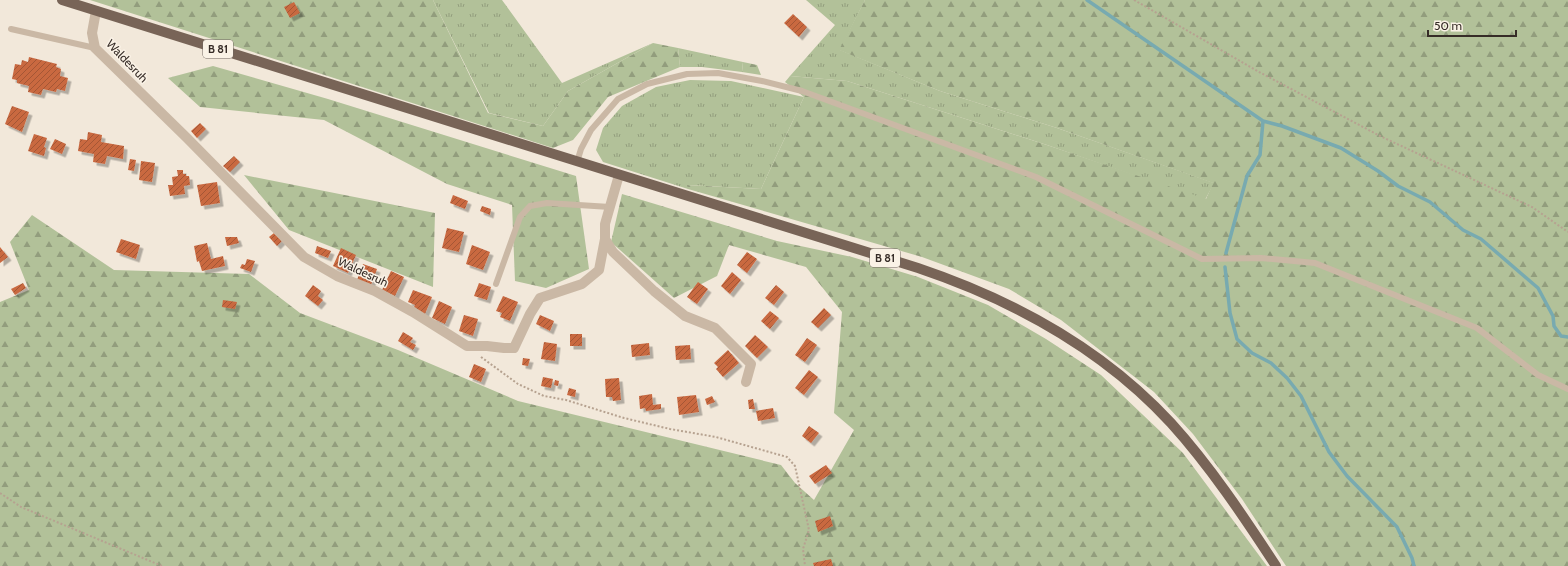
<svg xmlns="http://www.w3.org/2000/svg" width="1568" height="566" font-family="Cabin,sans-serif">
<defs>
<pattern id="grass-tufts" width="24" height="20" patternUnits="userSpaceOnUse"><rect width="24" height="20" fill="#b2c199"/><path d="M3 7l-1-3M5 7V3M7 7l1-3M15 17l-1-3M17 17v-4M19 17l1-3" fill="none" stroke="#929d7d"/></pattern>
<pattern id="forest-firs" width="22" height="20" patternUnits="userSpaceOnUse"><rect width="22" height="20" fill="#b2c199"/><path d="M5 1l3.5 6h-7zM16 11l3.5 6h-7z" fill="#929d7d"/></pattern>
<pattern id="building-hatch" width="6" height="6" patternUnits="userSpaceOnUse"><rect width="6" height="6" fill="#c96941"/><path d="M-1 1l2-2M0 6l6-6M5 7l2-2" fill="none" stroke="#a45736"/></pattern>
<filter id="shadow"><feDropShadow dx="3.5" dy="3.5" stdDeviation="0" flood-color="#0004"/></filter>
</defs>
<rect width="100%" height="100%" fill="#f2e8da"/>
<path fill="url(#grass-tufts)" d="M433,0H502L562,83L653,43L568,91L543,126L489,113Z
M806,0H865L840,50L940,91L1057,128L1214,183L1205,200L1047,145L847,81L790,76L835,25Z
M678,48L743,62L742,72L702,67H680Z
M690,80L731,81L804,97L761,189L688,185V189L603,162L596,150L603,128L622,106L656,87Z"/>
<path fill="url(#forest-firs)" d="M90,0H433L488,113L543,126L568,91L653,43L678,48L680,67L608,97L573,140L553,148Z
M865,0H1568V566H1286L1242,499L1193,434L1154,392L1061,320L1009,289L922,257L688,189L687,185L761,189L804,97L785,82L790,76L847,81L1047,145L1206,199L1213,183L1057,128L940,91L839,50Z
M743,62L757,65L761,75L742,72Z
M213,66L328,99L576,176L589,269L546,288L515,281L512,205L447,184L324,120L200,107L168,78Z
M244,175L435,213L433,287L289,230Z
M622,194L777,241L852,257L918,277L988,305L1046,339L1101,375L1183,453L1267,566H0V302L29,290L10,242L32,215L114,270L249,274L300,313L398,350L518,401L781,465L795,483L814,500L854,430L834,413L842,312L806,267L729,245L717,276L674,298L611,242Z"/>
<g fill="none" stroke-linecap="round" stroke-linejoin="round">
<path stroke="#78aab0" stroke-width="3.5" d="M1087,0L1263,121L1282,126L1341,148L1378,171L1398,186L1430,202L1463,230L1481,239L1538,288L1553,316L1554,326L1561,336L1568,337
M1226,253L1247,176L1260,155L1263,121
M1225,267L1230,313L1237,339L1252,353L1271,363L1287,378L1301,396L1329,452L1347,476L1397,527L1412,558L1414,566"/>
</g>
<path fill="url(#building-hatch)" filter="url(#shadow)" d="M294,2L300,13L290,18L284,7Z
M793,14L807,27L799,37L784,23Z
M29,57L57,64L56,67L61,69L60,76L68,78L65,91L57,89L56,92L43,89L41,95L28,92L29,86L17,83V80L12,79L15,64L21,65L22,60L28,62Z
M12,106L29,112L22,132L5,124Z
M200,123L206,129L197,138L191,131Z
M88,132L102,135L101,142L124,146L123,159L107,156L105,164L93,162L94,154L78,151L80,139L87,140Z
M34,134L47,138L44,147L46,148L44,156L28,151Z
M55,139L66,144L62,154L50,149Z
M234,156L240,162L230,172L223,166Z
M130,159L136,160L134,171L128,170Z
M141,161L155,163L152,182L139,180Z
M177,170H183V174H186V176H189L190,185L184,186L185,194L170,196L168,185H173L172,177L178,176Z
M217,182L220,203L201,206L197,185Z
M453,195L468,201L465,209L450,203Z
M482,206L491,209L490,215L480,211Z
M447,228L464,232L459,252L442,248Z
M274,233L282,241L277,246L269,237Z
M225,237H237L239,243L227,246Z
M121,239L140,245L136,259L116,252Z
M207,243L211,259L223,256L225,266L202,271L199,261L197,262L194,246Z
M472,245L490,252L483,270L466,264Z
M317,246L331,251L328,258L315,253Z
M0,247L8,257L0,263Z
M341,248L356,255L348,273L333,266Z
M747,252L757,259L747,273L737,265Z
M247,259L255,261L251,272L240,268L242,264L245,265Z
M363,264L377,269L371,285L357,280Z
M391,271L404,277L395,296L382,290Z
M732,272L741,280L730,294L721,286Z
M698,282L708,289L697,304L687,297Z
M23,283L26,288L15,295L11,289Z
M479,283L491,287L487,300L474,296Z
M313,285L321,291L318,296L323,300L318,306L305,296Z
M776,285L784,292L774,305L765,298Z
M413,290L432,297L425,314L413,309L415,305L408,302Z
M503,296L518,302L510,321L500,317L502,313L496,311Z
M223,300L237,302L235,309L222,307Z
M439,301L452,307L445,324L432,318Z
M824,308L831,315L818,328L811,322Z
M770,311L779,318L770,329L761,321Z
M464,315L478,319L473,336L459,331Z
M540,315L554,321L550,331L536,324Z
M403,332L413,338L410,342L416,345L413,350L398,341Z
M570,334H582V346H570Z
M755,335L768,347L757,358L745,346Z
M807,338L817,345L805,362L795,355Z
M544,342L557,344L555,361L541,359Z
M649,343L650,355L632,357L631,345Z
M690,345L691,359L676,360L675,346Z
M728,350L739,363L723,377L716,369L718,367L714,363Z
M523,358L530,359L528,366L522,365Z
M474,364L486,369L481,382L469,377Z
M809,370L818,377L804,395L795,388Z
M543,377L553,379L551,388L541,386Z
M619,378L621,400L613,401L612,397H606L605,379Z
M555,380L559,381L558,386L554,385Z
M569,388L576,390L575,397L567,395Z
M652,394L653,405L661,404V409L646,411L645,408L640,409L639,396Z
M696,395L699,412L679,415L677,397Z
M712,396L715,402L707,405L705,399Z
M753,399L755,409H749L748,400Z
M773,408L775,418L758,421L756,411Z
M809,426L819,433L811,443L802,436Z
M826,465L832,473L815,484L809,476Z
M830,516L833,526L818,532L815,521Z
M831,559L833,566H814L813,563Z"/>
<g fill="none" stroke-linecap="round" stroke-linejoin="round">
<path stroke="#b6a290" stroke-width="2" stroke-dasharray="2 2" stroke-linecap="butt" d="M1134,0L1261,73L1380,136L1532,207L1568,232
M481,357L518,384L544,396L566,400L624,418L670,429L716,437L787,457L795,466L809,530L803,549L805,566
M0,493L21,507L162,566"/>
<path stroke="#cab8a5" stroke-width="6" d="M11,29L95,48
M577,162L581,149L591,130L618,99L647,84L687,74L718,73L762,81L802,91L1036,177L1202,259L1261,258L1315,263L1477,328L1538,375L1568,389
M496,284L520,217L530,206L547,203L610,207"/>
<path stroke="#cab8a5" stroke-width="10" d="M96,11L92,33L95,48L187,138L304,257L337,276L375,291L413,312L467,346H487L504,348H514L530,314L540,298L582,284L599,270L605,239V224L619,175
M605,239L613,252L654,291L685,316L715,328L751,364L746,382"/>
<path stroke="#786457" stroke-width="10" d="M62,0L918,268C1013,300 1102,348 1171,423C1210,466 1244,517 1276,566"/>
</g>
<g text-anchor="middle" stroke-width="3" stroke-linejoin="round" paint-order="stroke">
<g fill="#faf2e6" stroke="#716760" stroke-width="1">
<rect x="203" y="40" width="30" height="18" rx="3"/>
<rect x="870" y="249" width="30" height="18" rx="3"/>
</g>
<g font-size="11" font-weight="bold" fill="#362c27">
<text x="218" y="53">B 81</text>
<text x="885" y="262">B 81</text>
</g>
<g font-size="12" fill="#362c27" stroke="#faf2e6">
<text transform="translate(127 61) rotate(46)" y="4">Waldesruh</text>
<text transform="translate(363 272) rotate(25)" y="4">Waldesruh</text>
</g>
</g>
<path d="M1428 30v6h88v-6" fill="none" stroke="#362c27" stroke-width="2"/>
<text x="1434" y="30" font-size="12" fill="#362c27" stroke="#faf2e6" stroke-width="3" paint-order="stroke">50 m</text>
</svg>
